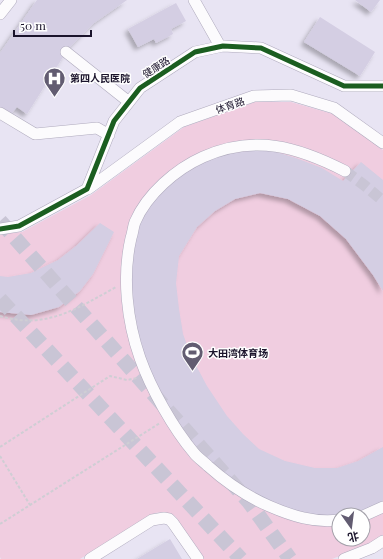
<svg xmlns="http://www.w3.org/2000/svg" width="383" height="559" font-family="'Playfair Display','Noto Sans SC',serif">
<defs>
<filter id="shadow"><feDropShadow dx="-3.5" dy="3.5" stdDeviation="2" flood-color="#0004"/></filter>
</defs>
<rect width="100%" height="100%" fill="#e8e4f3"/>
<path fill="#f0cde0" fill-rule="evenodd" d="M255,102H291L333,114L383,150V536L370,544L332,559H203L175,516L164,512L155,513L80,559H1L0,557V234L22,232L91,195L184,127ZM339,515H363V539H339Z"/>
<path fill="#d4cee3" filter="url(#shadow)" d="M37,0H127L94,23L68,49L27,114L17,107L9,116L0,110V53Z
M355,0H380L371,12Z
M176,3L186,21L171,29L173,34L156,43L154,39L138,47L128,29Z
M320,17L375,52L360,76L304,42Z
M247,151H273L296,158L322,168L343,181L361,162L383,180V291L373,275L346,239L320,216L288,199L260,193L235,199L215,211L197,227L179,256L176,283L179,309L183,334L191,356L207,386L227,416L243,434L259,449L285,461L315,468H337L358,461L383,447V502L361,512L339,515L327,519L293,513L228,479L198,452L160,394L142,358L133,319L130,281L133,249L140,223L152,202L173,182L196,165L219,155Z
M100,223L114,232L93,274L80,291L59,307L31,315L0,312V276L8,277L31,273L58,260L76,246Z
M170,539L182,559H137Z"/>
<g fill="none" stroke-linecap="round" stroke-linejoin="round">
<path stroke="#c9c5d5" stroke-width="11" stroke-dasharray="11 5.5" stroke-linecap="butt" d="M345,171L364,185L383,201"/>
<path stroke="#c9c5d5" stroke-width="15" stroke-dasharray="15 8" stroke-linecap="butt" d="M0,221L249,502L290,559
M0,299L241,559"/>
<defs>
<path id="minor" d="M194,0L220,46
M0,14L11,0
M66,52L129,102
M0,113L35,134L97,128L109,135
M88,189L180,122L254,96L291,95L334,108L383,143
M0,229L19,226L87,189L114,121L140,88L195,52L223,46L261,48L344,86H383
M363,516L383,507
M339,520C314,523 292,516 269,506C246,496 227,483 208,466C204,462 198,458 194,453C173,428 151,389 140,358C127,321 122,277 131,238C133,233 133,227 135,222C147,194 176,169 203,157C255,134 298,147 345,171
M90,559L152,520L164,518L169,519L173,523L198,559
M344,559L372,548L383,541"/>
</defs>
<use href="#minor" stroke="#afaabd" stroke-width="12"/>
<path stroke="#cfced4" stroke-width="2" stroke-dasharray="3 2" stroke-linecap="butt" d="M0,316C46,330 78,308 116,287
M0,447L110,376L127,380L137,378
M0,456L30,505
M0,524L160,423"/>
<use href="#minor" stroke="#fcfbfd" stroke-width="11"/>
<defs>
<path id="cycleway" d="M0,229L19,226L87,189L114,121L140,88L195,52L223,46L261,48L344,86H383"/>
</defs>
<use href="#cycleway" stroke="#fff" stroke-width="8"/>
<use href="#cycleway" stroke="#1b5e20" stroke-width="5"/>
</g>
<defs>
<symbol id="hospital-pin" viewBox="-11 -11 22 30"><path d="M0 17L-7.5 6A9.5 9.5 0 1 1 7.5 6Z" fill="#625c71" stroke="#fff"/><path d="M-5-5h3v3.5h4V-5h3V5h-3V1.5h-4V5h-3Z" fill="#fff"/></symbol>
<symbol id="stadium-pin" viewBox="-11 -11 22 30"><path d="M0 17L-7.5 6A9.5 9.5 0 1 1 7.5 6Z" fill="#625c71" stroke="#fff"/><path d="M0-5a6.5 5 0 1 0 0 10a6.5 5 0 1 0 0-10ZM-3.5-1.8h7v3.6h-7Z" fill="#fff"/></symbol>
</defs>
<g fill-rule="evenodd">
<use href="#hospital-pin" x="42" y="66" width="25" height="34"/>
<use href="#stadium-pin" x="180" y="340" width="25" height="34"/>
</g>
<g text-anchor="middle" stroke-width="3" stroke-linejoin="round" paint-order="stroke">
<g font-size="10" fill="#1a132b" stroke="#fff">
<text transform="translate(156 67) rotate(-33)" y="4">健康路</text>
<text transform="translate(230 105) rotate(-19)" y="4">体育路</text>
</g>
<g font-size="10" font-weight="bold" fill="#1a132b" stroke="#fff" text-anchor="start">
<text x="70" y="82">第四人民医院</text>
<text x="208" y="357">大田湾体育场</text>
</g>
</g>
<g transform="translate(351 527) rotate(166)"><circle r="19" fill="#ffffff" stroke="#a3a1aa"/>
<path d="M0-3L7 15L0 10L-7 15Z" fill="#625c71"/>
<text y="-6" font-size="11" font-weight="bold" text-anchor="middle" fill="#1a132b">北</text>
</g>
<path d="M14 30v6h77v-6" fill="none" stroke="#1a132b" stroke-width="2"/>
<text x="20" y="30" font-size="12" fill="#1a132b" stroke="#ffffff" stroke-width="3" paint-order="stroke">50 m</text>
</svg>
